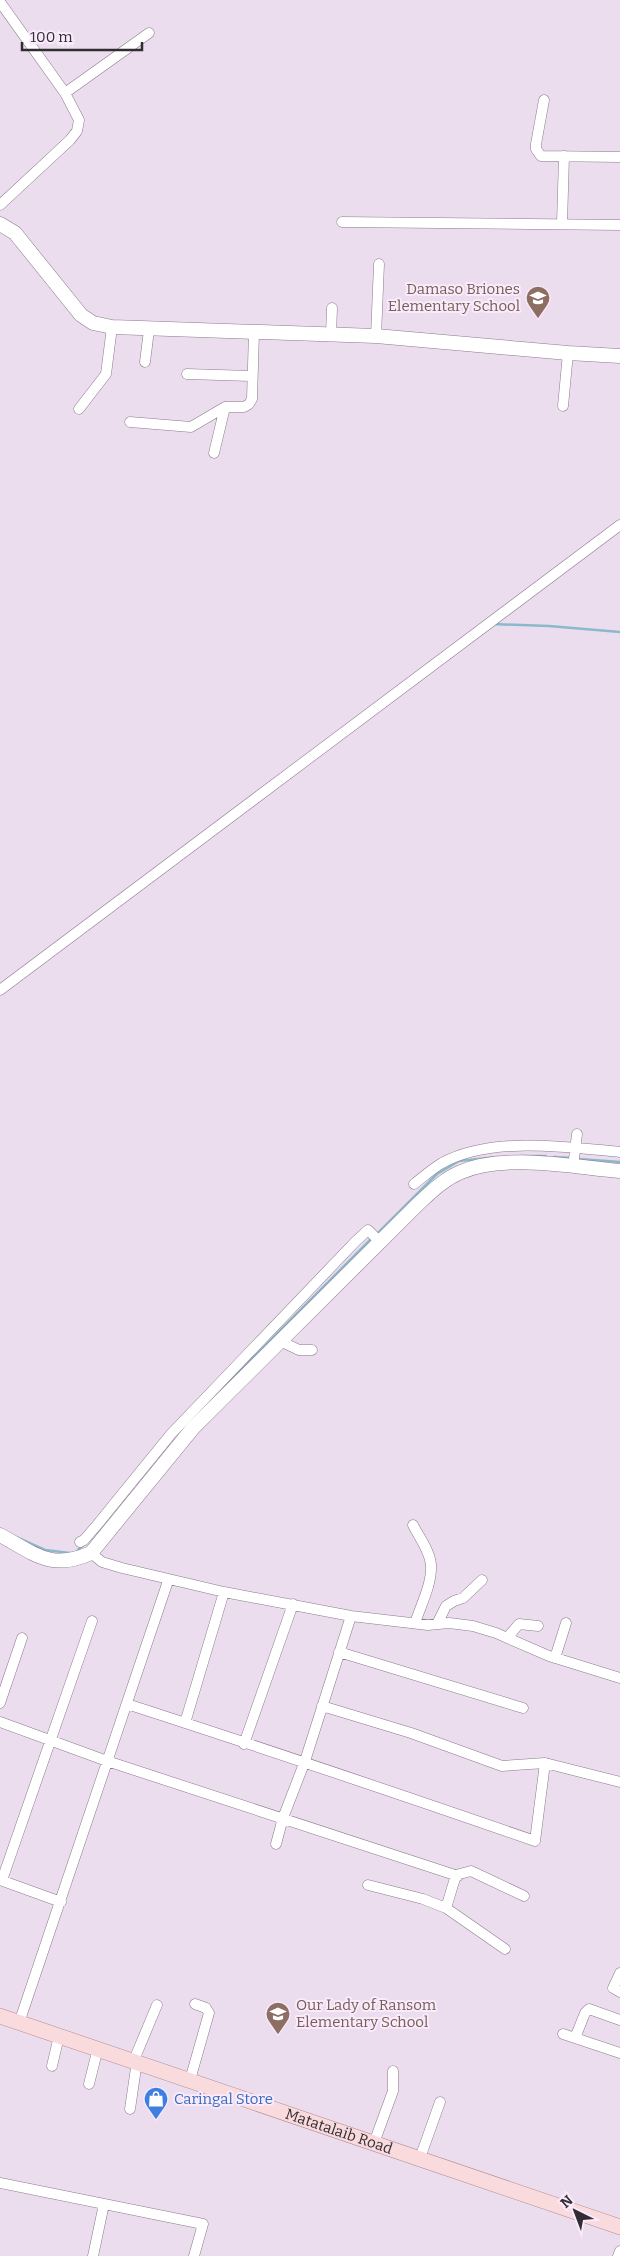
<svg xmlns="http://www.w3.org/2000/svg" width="620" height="2256" font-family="Bitter,serif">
<rect width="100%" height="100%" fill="#ecddee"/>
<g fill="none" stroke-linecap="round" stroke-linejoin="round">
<path stroke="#8ab9cb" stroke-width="2.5" d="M492,624L549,626L620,632
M522,1156H546
M554,1157L571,1158
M579,1159L620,1162
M378,1233L437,1174L459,1161L497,1157
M197,1414L370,1240
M16,1537L45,1550L70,1553
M77,1551L100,1529"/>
<defs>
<path id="street" d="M0,2L65,93L79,120L77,131L70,140L0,205
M65,93L149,33
M544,100L536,144V149L541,156L620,157
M342,222L620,225
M562,224L564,156
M331,335L332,308
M376,336L379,264
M145,362L149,330
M187,374L251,376
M563,406L568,353
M79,409L106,374L112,327
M130,422L191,427L225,407H244L249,404L252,399L254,332
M214,453L225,407
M0,990L620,525
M573,1167L577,1134
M414,1184C423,1177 432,1169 442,1163C492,1136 566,1147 620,1152
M280,1341L299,1350H312
M413,1525C419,1537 430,1551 431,1565C432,1584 421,1605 415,1623
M80,1542L84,1540L97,1525L171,1434L356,1241L368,1230L380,1242
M91,1553L102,1562L122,1568L224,1592L351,1616L428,1625L449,1623L473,1626L496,1633L549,1656L620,1678
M437,1624L446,1606L454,1601L463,1598L482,1580
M507,1638L519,1624L538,1626
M339,1652L523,1708
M555,1658L566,1623
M0,1703L22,1638
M127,1704C263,1748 399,1794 535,1841L545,1763
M322,1706L411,1733L502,1766L545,1763L620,1782
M0,1722L107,1761L458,1876
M185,1723L224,1592
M244,1744L293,1604
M276,1844L283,1818L305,1761L351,1616
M0,1880L61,1902
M2,1880L92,1621
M368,1885L423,1899L446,1908L456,1875L471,1871L524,1896
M446,1908L505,1949
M620,1973L613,1988L620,1992
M19,2023L168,1581
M563,2034L620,2053
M575,2038L585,2013L589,2009L620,2020
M134,2060L157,2005
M52,2066L59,2036
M190,2080L209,2013L206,2008L195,2004
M89,2084L98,2048
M130,2109L137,2061
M374,2143L393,2091V2071
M420,2158L440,2102
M0,2183L203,2224L194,2256
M93,2256L104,2204
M618,2256L620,2251"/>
<path id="secondary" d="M0,224L15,233L81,315L93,323L112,327L376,336L568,353L620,356
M0,1535C35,1554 51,1571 91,1553L193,1428L418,1204C431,1192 444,1179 461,1172C505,1153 573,1167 620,1171"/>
<g id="primary">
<path id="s1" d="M0,2016L620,2227"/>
</g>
</defs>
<use href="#street" stroke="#897b8b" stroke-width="11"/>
<use href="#secondary" stroke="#897b8b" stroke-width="15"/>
<use href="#primary" stroke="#b18e93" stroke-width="16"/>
<use href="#street" stroke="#fff" stroke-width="10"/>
<use href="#secondary" stroke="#fff" stroke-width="14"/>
<use href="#primary" stroke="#f9dadd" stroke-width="15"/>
</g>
<defs>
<symbol id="school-pin" viewBox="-11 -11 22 30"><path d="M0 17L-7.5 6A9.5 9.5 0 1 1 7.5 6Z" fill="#8d6e63" stroke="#f9eafc"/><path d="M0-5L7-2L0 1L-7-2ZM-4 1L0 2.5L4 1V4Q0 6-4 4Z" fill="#fff"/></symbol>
<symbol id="shop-pin" viewBox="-11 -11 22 30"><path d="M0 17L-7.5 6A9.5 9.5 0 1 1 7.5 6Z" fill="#3f7fe0" stroke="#f9eafc"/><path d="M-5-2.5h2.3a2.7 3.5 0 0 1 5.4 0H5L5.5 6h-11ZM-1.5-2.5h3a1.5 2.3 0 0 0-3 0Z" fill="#fff"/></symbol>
</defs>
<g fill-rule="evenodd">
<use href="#school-pin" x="524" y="284" width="28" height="38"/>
<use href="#school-pin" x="264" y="2000" width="28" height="38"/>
<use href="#shop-pin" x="142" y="2085" width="28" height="38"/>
</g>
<g text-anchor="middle" stroke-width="4" stroke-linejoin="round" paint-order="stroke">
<g font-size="15" fill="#785e54" stroke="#f9eafc" text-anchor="end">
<text x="520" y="294">Damaso Briones<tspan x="520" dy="17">Elementary School</tspan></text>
<text x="296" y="2010" text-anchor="start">Our Lady of Ransom<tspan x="296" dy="17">Elementary School</tspan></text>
</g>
<g font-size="15" fill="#366cbe" stroke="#f9eafc" text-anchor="start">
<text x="174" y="2104">Caringal Store</text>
</g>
<g font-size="15" fill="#322d33" stroke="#f9eafc">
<text dy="5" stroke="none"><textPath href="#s1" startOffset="358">Matatalaib Road</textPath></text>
</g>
</g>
<g transform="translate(575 2211) rotate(318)" stroke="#f9eafc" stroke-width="4" paint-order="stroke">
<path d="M0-4L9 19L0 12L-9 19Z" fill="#322d33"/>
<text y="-8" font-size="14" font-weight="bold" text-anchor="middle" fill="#322d33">N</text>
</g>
<path d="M22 42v8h120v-8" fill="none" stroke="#322d33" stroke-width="2.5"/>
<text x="30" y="42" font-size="15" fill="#322d33" stroke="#f9eafc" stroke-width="4" paint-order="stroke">100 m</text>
</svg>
